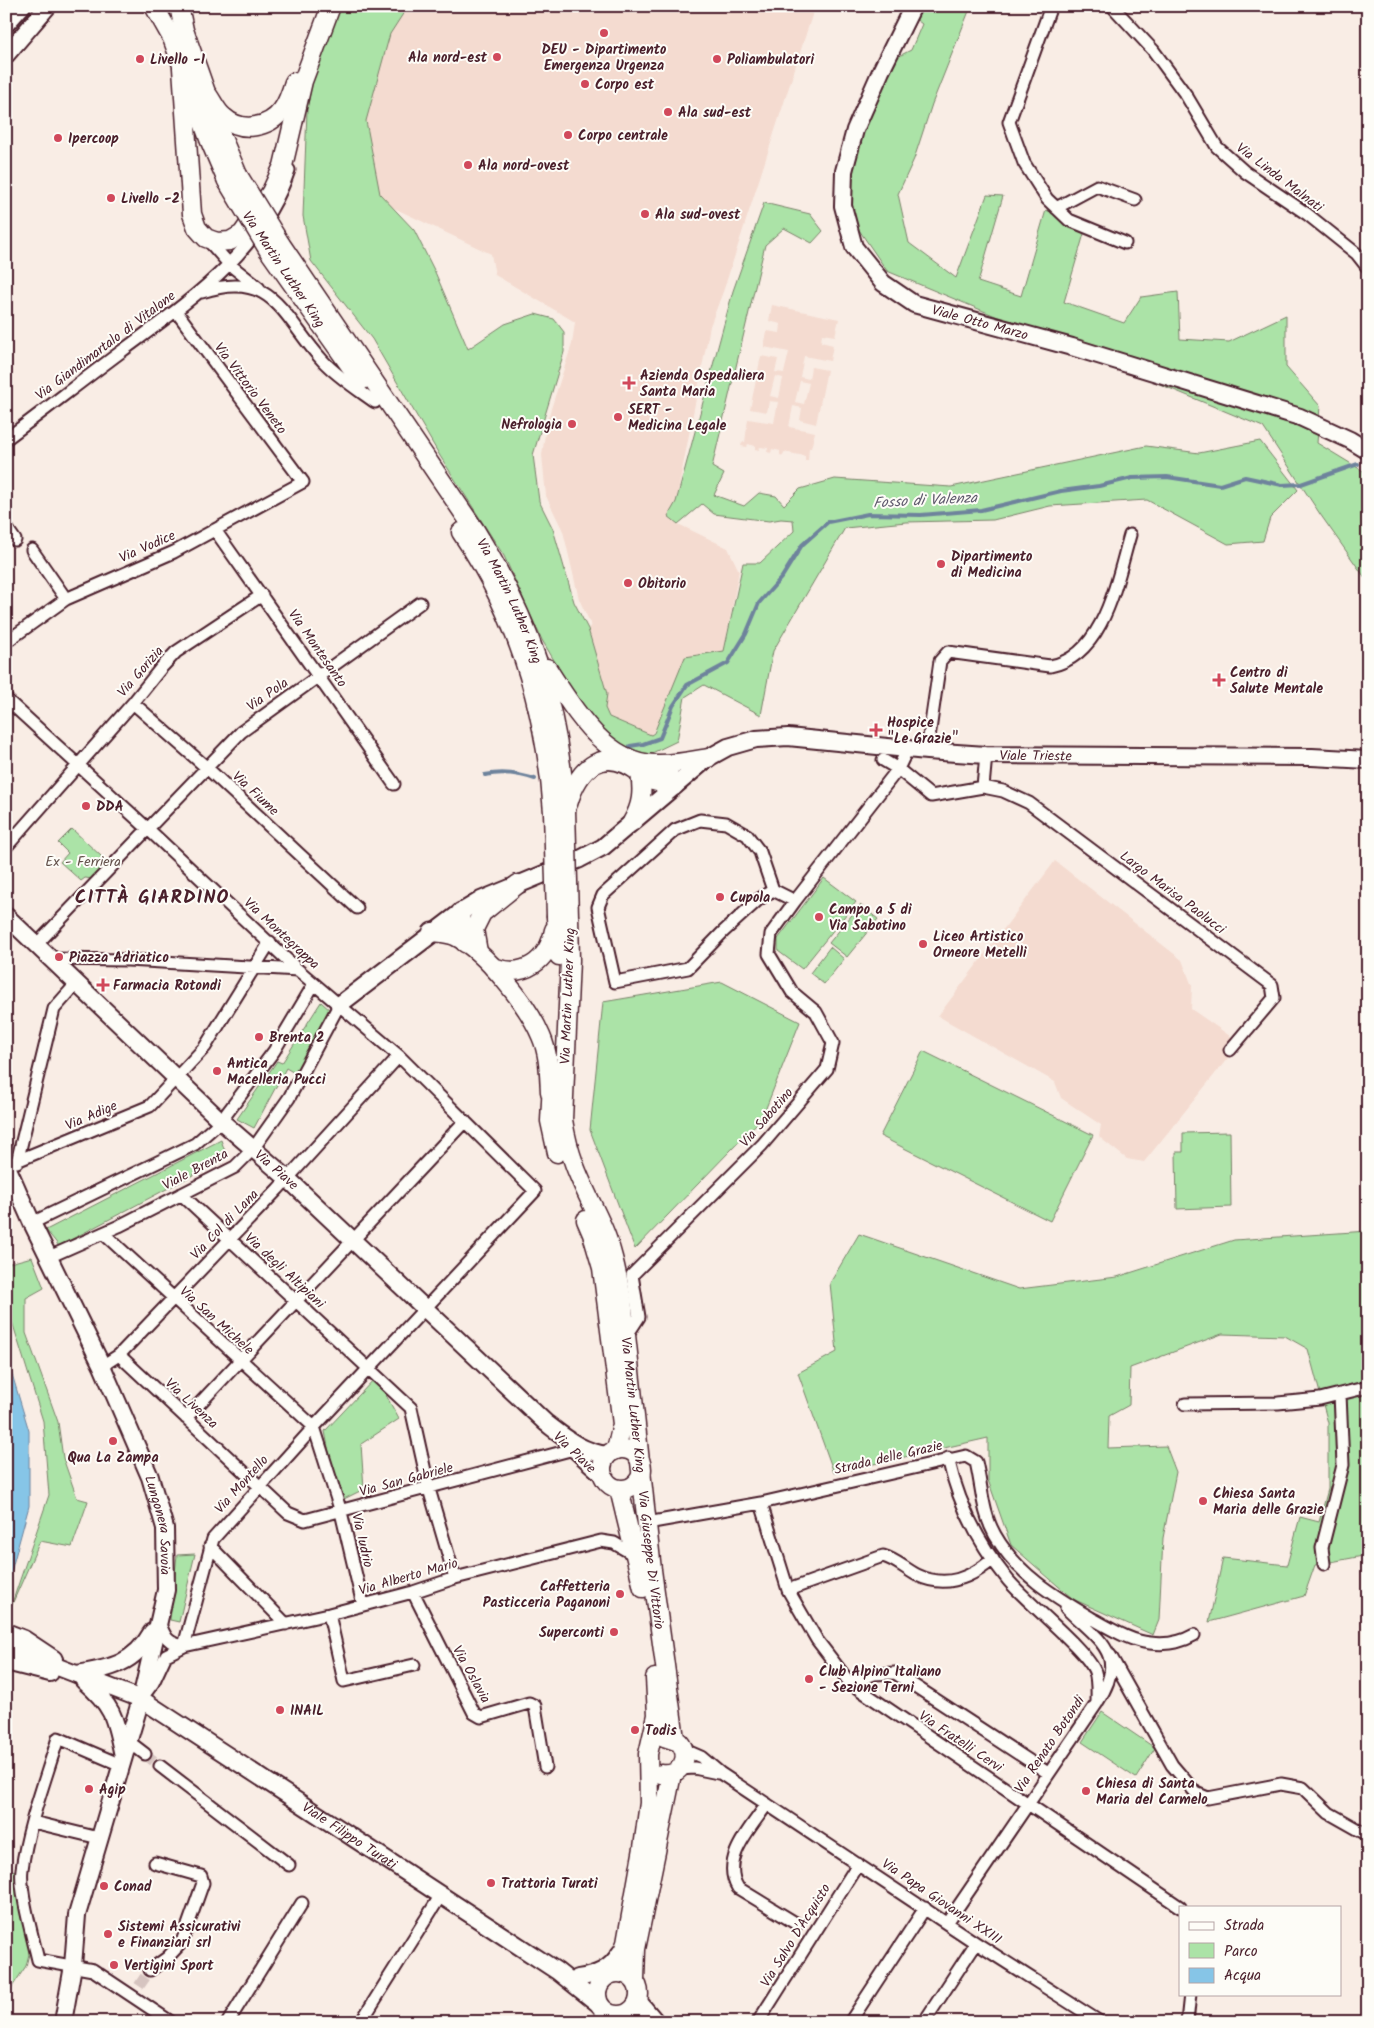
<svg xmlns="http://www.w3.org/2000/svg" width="1374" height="2028" font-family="Kalam,sans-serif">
<rect width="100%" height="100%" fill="#f9ede5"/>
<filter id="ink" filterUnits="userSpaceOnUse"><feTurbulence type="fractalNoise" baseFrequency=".02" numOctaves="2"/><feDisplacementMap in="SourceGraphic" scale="10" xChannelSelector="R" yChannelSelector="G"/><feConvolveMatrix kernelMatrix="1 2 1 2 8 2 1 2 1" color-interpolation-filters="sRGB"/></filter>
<g filter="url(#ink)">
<path fill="#f4dbd0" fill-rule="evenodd" d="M396,6H815L724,289L710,326L676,502L668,516L678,524L728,548L739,571L724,651L703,653L651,735L609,717L605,708L607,694L588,629L591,625L579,599L563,531L546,496L542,455L547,421L572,344L575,322L495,275L491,254L377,200L362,123Z
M772,305L839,319L835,336L822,334L821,342L833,345L830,361L804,356L800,377L809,379L811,367L827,370L816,424L800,420L802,408L793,406L789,427L815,432L811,448H809L808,461H805V456L784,452L783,456L780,455V451L772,449L771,453L767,452L768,448L760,447L759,450L755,449V446L748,444L747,447L741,446L742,442H745L748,419L774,423L778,402L769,401L767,412L750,409L761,356L778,359L775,372L784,373L789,352L764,347L767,331L780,333L781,324L769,321ZM775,376L783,378L779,398L770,396ZM800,381L809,383L804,404L795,402Z
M1055,861L1182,960L1192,986L1191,1009L1240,1043L1144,1162L1127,1159L1099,1137L1101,1125L1061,1098L1055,1082L938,1016Z"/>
<path fill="#abe3a7" stroke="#7a8169" d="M340,6H408L390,34L366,121L380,194L414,230L435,272L468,349L505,324L535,314L554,319L564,332V352L533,455L539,501L553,529L574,602L588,629L607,694L605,708L609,717L651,735L654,733L685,657L724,651L743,563H760L794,531L793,520L781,519L769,521L714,514L702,504L678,524L668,516L676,502L733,291L764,203L810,214L823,231L812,243L784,228L765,245L712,467L724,474L714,495L744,506L759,493L776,496L784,505L800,489L835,479L951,487L1146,446L1199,453L1260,441L1298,490L1270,518L1263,541L1228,544L1147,500L1050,506L993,520L906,522L845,528L773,651L761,715L704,685L685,697L677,741L648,755L615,743L587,716L542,640L504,556L440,456L372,339L311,261L303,216L307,110L321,31Z
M919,6H971L932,104L914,159L898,194L909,243L956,278L987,195L1003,196L978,282L1021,296L1046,210L1086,227L1064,302L1124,323L1141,297L1178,292L1180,339L1229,342L1286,315V367L1320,406L1317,443L1368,474V582L1320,514L1263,427L887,271L857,227L846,179L863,128L897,57L911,50L922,24L914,18Z
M72,829L101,856L105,865L93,879L85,878L81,881L60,862L68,853L58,843Z
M824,878L856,902L802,969L778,951V939Z
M860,905L878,919L847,957L829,943Z
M830,947L844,959L824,984L810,973Z
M722,982L800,1022L762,1118L635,1249L590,1130L603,1002Z
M321,1002L331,1011L296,1074L286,1068L254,1128L237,1119L277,1061L282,1063Z
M923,1051L1093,1135L1050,1221L880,1136Z
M1230,1132L1231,1207L1177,1209L1176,1152H1183V1133Z
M221,1140L227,1157L59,1246L46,1230Z
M1368,1231V1555L1315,1565L1304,1596L1209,1622L1223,1558L1287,1565L1300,1517L1319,1522L1328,1489V1423L1308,1349L1285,1336L1222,1334L1130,1368L1129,1405L1109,1416L1108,1448L1166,1446L1176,1472L1163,1538L1159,1620L1153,1635L1073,1599L1011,1545L988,1480V1438L834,1473L798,1373L837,1352L830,1283L859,1234L1019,1289L1117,1277L1234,1240Z
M32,1257L44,1288L26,1298V1333L58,1422L63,1458L77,1498L88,1501L72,1547L40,1541L10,1609L49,1495L43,1421L9,1312L6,1264Z
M376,1377L399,1419L361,1444L364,1489L338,1502L325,1431Z
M195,1554L179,1622L170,1620L177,1555Z
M1102,1712L1155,1748L1136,1778L1082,1742Z
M6,1870L22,1871L33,1938L26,1966L6,1996Z"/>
<path fill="#86c5e7" stroke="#6e839c" d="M6,1354L29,1431V1506L6,1590V1501L9,1489L6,1473Z"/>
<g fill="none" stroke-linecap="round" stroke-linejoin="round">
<path stroke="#6e839c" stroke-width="4" d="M630,746L643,744L660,738L673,706L687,685L728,663L746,634L759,603L782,577L802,545L828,522L868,514L921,515L981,510L1061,491L1099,486L1132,478L1167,477L1220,485L1245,477L1282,485L1301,484L1358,464
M485,775C504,771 518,774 535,779"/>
<path stroke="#d6c4c0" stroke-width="11" stroke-dasharray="11 5.5" stroke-linecap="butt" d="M145,1754L160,1766
M139,1986L150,1970"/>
<defs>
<path id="street" d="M1051,6L1009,122L1024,163L1047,199L1069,220L1125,243
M1112,6L1153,50L1186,95L1217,147L1245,172L1307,214L1357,254L1368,268
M1056,208L1097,186L1135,200
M207,239L229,264L259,288
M202,292C274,268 283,318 323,361C338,377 357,389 375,402
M6,439C45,410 83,380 122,351C189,301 261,253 289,170
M6,527L15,540
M215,530L394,784
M32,550L66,599
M6,642L66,599L174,552L303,482L176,311
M6,699L148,829L298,970L399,1056L535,1191L314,1427L213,1539L184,1646
M133,703L207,768L357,908
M927,751L940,661L948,652L1050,666C1104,657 1117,579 1130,535
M883,760L898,769L931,796L983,787L986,755
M983,787L1003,791L1029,803L1272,985L1274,998L1230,1050
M6,847L133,703L161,668L176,652L262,595
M773,890L758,900L723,932L688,968L615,982L598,907L603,895L675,830L700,820L726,823L747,835L760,852L773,890L795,901L898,769L907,750
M36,945L241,732L420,603
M51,959L128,960L298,970
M17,1162L54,1009L77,983
M7,1165L150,1106L205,1047L270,942
M181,1194L411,1408L429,1489L455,1578
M32,1223L195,1144L221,1121L274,1051L314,984
M103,1233L314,1427L341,1512L363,1605
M49,1257L119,1226L235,1167L253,1149L289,1098L339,1005
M626,1337L639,1317L632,1275L762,1145L827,1069L833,1043L816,1012L792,992L769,954L771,934L795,901
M119,1355L278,1189L399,1056
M102,1366L119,1355L288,1513L305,1520L570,1450
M1185,1404L1278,1403L1320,1399L1368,1387
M186,1418L465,1121
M566,1445L604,1479
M761,1503L788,1590L817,1640L850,1683L1180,1907
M647,1523L761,1503L966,1456L976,1462C982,1487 982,1512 995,1535C1017,1574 1054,1596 1091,1618C1110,1628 1129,1641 1150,1643C1166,1645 1180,1643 1194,1635
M210,1546L286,1624
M1324,1564L1322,1548L1343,1465L1340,1394
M788,1590L883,1556C897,1560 905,1569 917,1575C946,1589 971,1578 993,1559
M413,1592L474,1713L481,1717L529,1703L535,1706L545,1767
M1066,1608C1098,1640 1129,1654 1098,1701
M329,1614L344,1681L414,1665
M159,1622C165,1637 167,1643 184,1646
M1110,1655L1172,1765L1196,1793L1208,1798L1281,1784L1303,1788L1329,1813L1368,1835
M850,1683L874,1674L895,1673L1048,1773
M144,1695L153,1683L166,1655L184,1646L329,1614L413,1592L455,1578L601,1541L614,1543L636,1556
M128,1741L145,1754
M685,1750L701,1757L720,1773L976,1943L1100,2022
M121,1765L58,1738C45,1781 28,1825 22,1869C19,1890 33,1938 38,1960L93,1970L171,2022
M160,1766L289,1865
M680,1769L694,1768L718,1773
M767,1804C751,1828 720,1859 738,1888L797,1924
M33,1822L99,1838
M947,1923L1097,1703C1097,1693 1098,1682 1095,1672C1088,1651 1026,1602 1008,1580C979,1544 958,1503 948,1458
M150,1970L167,1958L182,1942L203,1883L201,1876L155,1863
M228,2022L302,1903
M361,2022L441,1895
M758,2022L858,1864
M850,2022L925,1908
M924,2022L976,1943
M1187,2022L1190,1994"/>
<g id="secondary">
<path id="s1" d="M913,6L881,71L855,130L844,171L843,206L854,247L883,283L914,304L1072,347L1300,417L1350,440L1368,451"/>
<path d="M6,24L22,6"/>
<path d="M6,55L48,6"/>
<path id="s2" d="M6,916L221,1121L288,1179L546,1423C567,1439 582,1452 608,1455"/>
<path id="s3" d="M339,1005L461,912L481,900L580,859L603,847L708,758L728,747L756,739L788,737L927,751L986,755L1312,757L1368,760"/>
<path id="s4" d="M6,1164L32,1223L102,1366L150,1477L165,1528L166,1590L141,1699L77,1915L73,1966L63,2022"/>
<path d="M6,1632L24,1639L54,1659"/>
<path id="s5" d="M6,1647L141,1699L557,1971L601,2006"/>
<path d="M6,1662L50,1673"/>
<path d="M77,1674C111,1668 134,1664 152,1632"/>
<path d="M84,1681C114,1707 115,1718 123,1756"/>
<path d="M578,1978C596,1975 610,1970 620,1953"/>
<path d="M638,2001L656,2022"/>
<path d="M624,2014L633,2022"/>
</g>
<g id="primary">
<path d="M154,6L172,38L209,139L227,181"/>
<path d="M179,6L184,30L221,135L238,175"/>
<path d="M182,68L192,214L197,228L206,238L217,242L230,241L242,234L271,192L283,166L303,81L331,6"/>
<path d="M208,95C213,102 217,112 224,117C241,133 269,128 282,110C288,102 291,92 294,82"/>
<path id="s6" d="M280,243L475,530C532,624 557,700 566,810"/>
<path d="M269,251L361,381"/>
<path d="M461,532C518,616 546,711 553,812"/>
<path d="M547,668C571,705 604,763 655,764C672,765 691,761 708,758"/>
<path d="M640,773L653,781L674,786C671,774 664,770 653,764"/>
<path d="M568,804C579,766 604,745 640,773C643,792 642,805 632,822"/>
<path d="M461,912L459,927L465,943"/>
<path d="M556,917L559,956"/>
<path id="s7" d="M569,917L570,960L563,1120C570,1165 585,1188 603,1228C613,1251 617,1275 622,1299L652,1570L675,1739"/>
<path d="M432,932C440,933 447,933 455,936C485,951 528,1005 541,1036C549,1054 549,1074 550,1092"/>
<path d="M478,952L474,929L482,913L518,884"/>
<path d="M493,967C524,979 548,961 554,930"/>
<path d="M552,1082L550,1121L557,1153"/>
<path d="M586,1220L592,1234L602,1268L622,1424L616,1450"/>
<circle cx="622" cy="1469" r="20"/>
<path d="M619,1489L643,1588"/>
<path d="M661,1774C681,1777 692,1757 679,1742L664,1737"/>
<path d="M615,1972L626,1943L643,1848L649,1803L648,1754L657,1715L655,1678"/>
<circle cx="618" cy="1994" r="21"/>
<path d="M635,1980L636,1949L672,1774"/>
</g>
</defs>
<use href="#street" stroke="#4a1f2b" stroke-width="15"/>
<use href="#secondary" stroke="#4a1f2b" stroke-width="20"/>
<use href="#primary" stroke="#4a1f2b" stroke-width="21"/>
<use href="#street" stroke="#fdfcf7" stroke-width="11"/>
<use href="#secondary" stroke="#fdfcf7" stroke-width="16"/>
<use href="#primary" stroke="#fdfcf7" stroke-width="18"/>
<defs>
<path id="primary-bridge" d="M238,175L280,243
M227,181L269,251
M566,810L569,917
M553,812L556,917"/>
</defs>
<use href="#primary-bridge" stroke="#4a1f2b" stroke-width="21" stroke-linecap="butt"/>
<use href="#primary-bridge" stroke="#fdfcf7" stroke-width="18"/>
</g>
</g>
<g fill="#d1495b" stroke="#fdfcf7" stroke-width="2">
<circle cx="604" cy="33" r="5"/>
<circle cx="497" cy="57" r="5"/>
<circle cx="140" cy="59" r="5"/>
<circle cx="717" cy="59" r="5"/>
<circle cx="585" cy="84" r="5"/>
<circle cx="668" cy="112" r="5"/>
<circle cx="568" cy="135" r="5"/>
<circle cx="58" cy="138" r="5"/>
<circle cx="468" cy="165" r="5"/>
<circle cx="111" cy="198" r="5"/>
<circle cx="645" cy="214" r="5"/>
<path d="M626.5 375.5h5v5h5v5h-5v5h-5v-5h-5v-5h5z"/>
<circle cx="618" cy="417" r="5"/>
<circle cx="572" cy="424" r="5"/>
<circle cx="941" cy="564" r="5"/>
<circle cx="628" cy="583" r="5"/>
<path d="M1216.5 672.5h5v5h5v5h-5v5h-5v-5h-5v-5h5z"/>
<path d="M873.5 722.5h5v5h5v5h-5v5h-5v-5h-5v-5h5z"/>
<circle cx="86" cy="806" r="5"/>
<circle cx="720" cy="897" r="5"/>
<circle cx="819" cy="917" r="5"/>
<circle cx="923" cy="944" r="5"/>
<circle cx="59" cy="957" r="5"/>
<path d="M100.5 977.5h5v5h5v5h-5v5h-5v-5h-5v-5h5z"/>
<circle cx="259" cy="1037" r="5"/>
<circle cx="217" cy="1071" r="5"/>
<circle cx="113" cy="1441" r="5"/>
<circle cx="1203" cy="1501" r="5"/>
<circle cx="620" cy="1594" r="5"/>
<circle cx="614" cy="1632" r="5"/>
<circle cx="809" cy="1679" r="5"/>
<circle cx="280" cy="1710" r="5"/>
<circle cx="635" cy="1730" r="5"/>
<circle cx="89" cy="1789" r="5"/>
<circle cx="1086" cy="1791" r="5"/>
<circle cx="491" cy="1883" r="5"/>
<circle cx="104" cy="1886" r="5"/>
<circle cx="108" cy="1934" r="5"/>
<circle cx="114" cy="1965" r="5"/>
</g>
<g text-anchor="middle" stroke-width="4" stroke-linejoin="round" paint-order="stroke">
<g font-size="14" font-weight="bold" fill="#4a1f2b" stroke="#fdfcf7" text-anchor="start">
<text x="604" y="54" text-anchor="middle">DEU - Dipartimento<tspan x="604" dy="16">Emergenza Urgenza</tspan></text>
<text x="487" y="62" text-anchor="end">Ala nord-est</text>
<text x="150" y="64">Livello -1</text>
<text x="727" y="64">Poliambulatori</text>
<text x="595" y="89">Corpo est</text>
<text x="678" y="117">Ala sud-est</text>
<text x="578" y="140">Corpo centrale</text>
<text x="68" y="143">Ipercoop</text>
<text x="478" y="170">Ala nord-ovest</text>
<text x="121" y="203">Livello -2</text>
<text x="655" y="219">Ala sud-ovest</text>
<text x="640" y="380">Azienda Ospedaliera<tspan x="640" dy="16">Santa Maria</tspan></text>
<text x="628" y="414">SERT -<tspan x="628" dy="16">Medicina Legale</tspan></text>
<text x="562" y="429" text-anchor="end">Nefrologia</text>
<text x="951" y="561">Dipartimento<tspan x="951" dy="16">di Medicina</tspan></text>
<text x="638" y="588">Obitorio</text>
<text x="1230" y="677">Centro di<tspan x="1230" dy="16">Salute Mentale</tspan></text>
<text x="887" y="727">Hospice<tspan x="887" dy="16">"Le Grazie"</tspan></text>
<text x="96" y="811">DDA</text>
<text x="730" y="902">Cupola</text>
<text x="829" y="914">Campo a 5 di<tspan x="829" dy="16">Via Sabotino</tspan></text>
<text x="933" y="941">Liceo Artistico<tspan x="933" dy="16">Orneore Metelli</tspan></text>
<text x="69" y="962">Piazza Adriatico</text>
<text x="113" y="990">Farmacia Rotondi</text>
<text x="269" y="1042">Brenta 2</text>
<text x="227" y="1068">Antica<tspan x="227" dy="16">Macelleria Pucci</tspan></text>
<text x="113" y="1462" text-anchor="middle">Qua La Zampa</text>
<text x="1213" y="1498">Chiesa Santa<tspan x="1213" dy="16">Maria delle Grazie</tspan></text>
<text x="610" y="1591" text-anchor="end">Caffetteria<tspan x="610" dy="16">Pasticceria Paganoni</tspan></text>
<text x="604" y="1637" text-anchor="end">Superconti</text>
<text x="819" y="1676">Club Alpino Italiano<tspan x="819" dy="16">- Sezione Terni</tspan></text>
<text x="290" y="1715">INAIL</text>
<text x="645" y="1735">Todis</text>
<text x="1096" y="1788">Chiesa di Santa<tspan x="1096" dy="16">Maria del Carmelo</tspan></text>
<text x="99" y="1794">Agip</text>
<text x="501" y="1888">Trattoria Turati</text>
<text x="114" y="1891">Conad</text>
<text x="118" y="1931">Sistemi Assicurativi<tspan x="118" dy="16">e Finanziari srl</tspan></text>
<text x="124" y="1970">Vertigini Sport</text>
</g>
<g font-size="14" fill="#4a1f2b" stroke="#fdfcf7">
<text transform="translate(1280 177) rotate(37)" y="5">Via Linda Malnati</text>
<text transform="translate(284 269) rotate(56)" y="5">Via Martin Luther King</text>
<text dy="5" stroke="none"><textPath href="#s1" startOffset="409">Viale Otto Marzo</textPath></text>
<text transform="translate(105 345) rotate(-37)" y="5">Via Giandimartalo di Vitalone</text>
<text transform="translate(251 388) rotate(53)" y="5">Via Vittorio Veneto</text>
<text transform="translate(147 546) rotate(-24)" y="5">Via Vodice</text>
<text dy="5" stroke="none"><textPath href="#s6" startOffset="426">Via Martin Luther King</textPath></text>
<text transform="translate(318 648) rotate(55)" y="5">Via Montesanto</text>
<text transform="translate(140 671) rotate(-49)" y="5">Via Gorizia</text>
<text transform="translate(267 694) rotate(-35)" y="5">Via Pola</text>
<text dy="5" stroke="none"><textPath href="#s3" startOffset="780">Viale Trieste</textPath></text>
<text transform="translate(256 793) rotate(43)" y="5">Via Fiume</text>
<text transform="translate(1173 892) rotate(37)" y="5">Largo Marisa Paolucci</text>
<text transform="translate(282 933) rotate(43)" y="5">Via Montegrappa</text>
<text transform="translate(567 996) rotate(-88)" y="5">Via Martin Luther King</text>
<text transform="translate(91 1115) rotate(-23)" y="5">Via Adige</text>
<text transform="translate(766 1117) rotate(-49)" y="5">Via Sabotino</text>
<text transform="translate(195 1169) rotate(-28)" y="5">Viale Brenta</text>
<text dy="5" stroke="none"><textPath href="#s2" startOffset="371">Via Piave</textPath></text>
<text transform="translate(224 1224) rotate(-46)" y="5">Via Col di Lana</text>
<text transform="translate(285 1270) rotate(43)" y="5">Via degli Altipiani</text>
<text transform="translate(217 1320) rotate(42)" y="5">Via San Michele</text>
<text dy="5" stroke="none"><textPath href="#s7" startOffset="499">Via Martin Luther King</textPath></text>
<text transform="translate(192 1403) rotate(43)" y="5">Via Livenza</text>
<text transform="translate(575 1452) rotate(44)" y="5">Via Piave</text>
<text transform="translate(888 1457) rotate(-13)" y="5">Strada delle Grazie</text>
<text transform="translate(406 1479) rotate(-15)" y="5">Via San Gabriele</text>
<text transform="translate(241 1484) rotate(-48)" y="5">Via Montello</text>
<text dy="5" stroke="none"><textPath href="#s4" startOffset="394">Lungonera Savoia</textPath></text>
<text transform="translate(363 1540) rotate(77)" y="5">Via Iudrio</text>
<text dy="5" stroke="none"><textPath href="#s7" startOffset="655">Via Giuseppe Di Vittorio</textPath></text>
<text transform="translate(408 1576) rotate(-16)" y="5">Via Alberto Mario</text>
<text transform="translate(472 1674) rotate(61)" y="5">Via Oslavia</text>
<text transform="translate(961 1741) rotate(34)" y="5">Via Fratelli Cervi</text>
<text transform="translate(1049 1744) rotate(-56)" y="5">Via Renato Botondi</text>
<text dy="5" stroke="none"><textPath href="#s5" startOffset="394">Viale Filippo Turati</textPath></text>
<text transform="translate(942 1901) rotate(34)" y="5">Via Papa Giovanni XXIII</text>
<text transform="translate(795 1935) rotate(-58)" y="5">Via Salvo D'Acquisto</text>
</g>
<g font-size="14" fill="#62504a" stroke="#fdfcf7">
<text x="83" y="866">Ex - Ferriera</text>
</g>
<g font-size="15" font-style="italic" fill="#5f596d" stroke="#fdfcf7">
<text transform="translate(925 500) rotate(-3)" y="5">Fosso di Valenza</text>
</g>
<g font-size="19" font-weight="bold" letter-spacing="1" fill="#4a1f2b" stroke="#fdfcf7">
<text x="152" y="903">CITTÀ GIARDINO</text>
</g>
</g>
<rect width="1374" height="2028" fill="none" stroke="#fdfcf7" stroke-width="25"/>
<rect x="12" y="12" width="1349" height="2003" fill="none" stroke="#4a1f2b" stroke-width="2" filter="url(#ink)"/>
<rect x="1179" y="1906" width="162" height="90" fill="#fdfcf7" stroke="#b5a4a5"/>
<rect x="1189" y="1922" width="25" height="8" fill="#fdfcf7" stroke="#b5a4a5"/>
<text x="1224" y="1930" font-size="15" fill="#4a1f2b">Strada</text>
<rect x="1189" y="1943" width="25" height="15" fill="#abe3a7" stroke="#b5a4a5"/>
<text x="1224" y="1956" font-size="15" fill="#4a1f2b">Parco</text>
<rect x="1189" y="1968" width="25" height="15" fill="#86c5e7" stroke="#b5a4a5"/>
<text x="1224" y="1980" font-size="15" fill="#4a1f2b">Acqua</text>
</svg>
